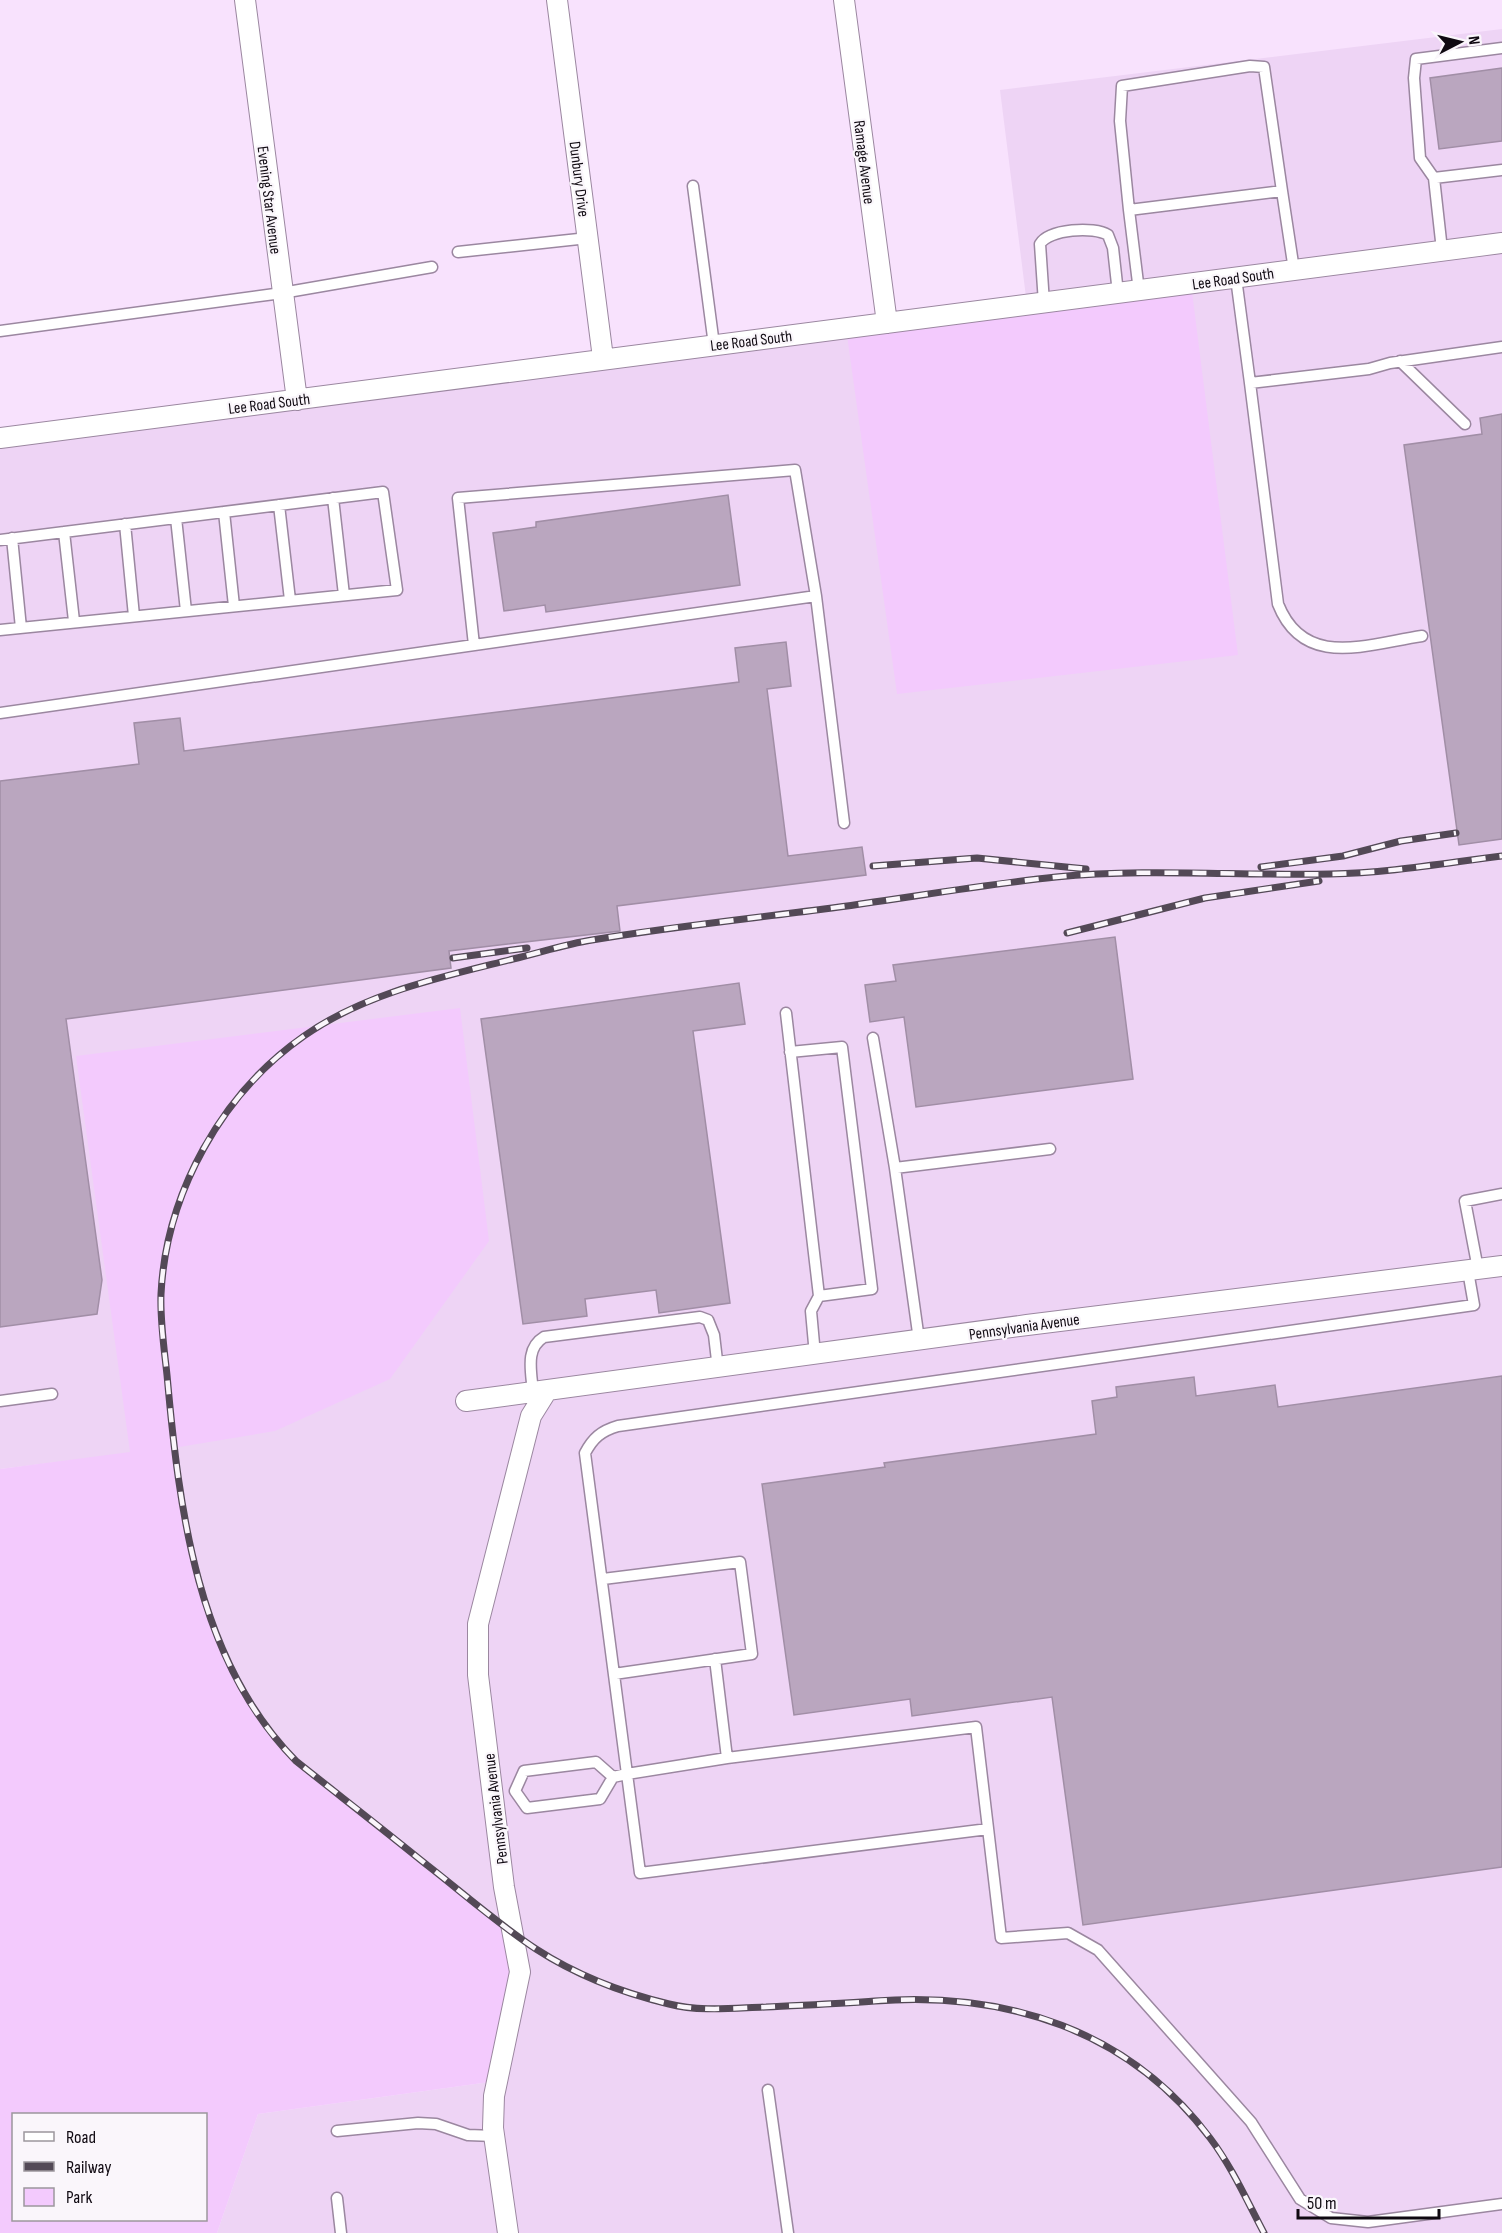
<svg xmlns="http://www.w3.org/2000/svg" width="1502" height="2233" font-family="'Sofia Sans Condensed',sans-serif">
<rect width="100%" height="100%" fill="#f8e2fd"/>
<path fill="#eed4f5" d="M1502,29V2233H217L258,2114L497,2081L465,1895L296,1761L273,1738L255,1713L212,1623L182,1507L173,1448L0,1469V438L1027,305L1000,90Z"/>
<path fill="#f3cafd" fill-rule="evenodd" d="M1191,284L1238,655L897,694L846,328Z
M460,1008L489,1241L390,1379L275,1431L173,1448C186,1538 205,1634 254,1713C266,1731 282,1746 297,1761L511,1931L520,1972L497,2081L258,2114L217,2233H0V1469L130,1452L76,1056ZM14,2114H206V2220H14Z"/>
<path fill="#baa6bf" stroke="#a18ea6" stroke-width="1.5" d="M1502,68V141L1439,149L1430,78Z
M1502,414V839L1459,845L1404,445L1482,434L1480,418Z
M728,495L740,585L546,612L545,605L504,611L493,533L536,527V522Z
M786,642L791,686L767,689L788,856L862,847L866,875L617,906L620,931L449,951L451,968L66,1019L102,1280L97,1314L0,1327V781L139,764L134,723L180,718L184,751L739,682L735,648Z
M1115,937L1133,1079L916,1107L904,1017L870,1022L865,985L896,981L893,965Z
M739,983L745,1024L693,1031L730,1303L659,1313L656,1290L585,1299L587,1316L523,1324L481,1019Z
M1502,1376V1867L1083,1925L1052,1697L912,1716L910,1699L794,1715L762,1484L885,1467L884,1463L1096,1434L1092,1401L1117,1397L1116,1387L1194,1377L1196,1396L1275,1385L1278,1407Z"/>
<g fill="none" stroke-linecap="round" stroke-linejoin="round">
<defs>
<path id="service" d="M1434,178L1420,158L1414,78L1416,59L1502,48
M693,186L714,345
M1129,210L1120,121L1122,86L1250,66L1264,67L1282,191
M1442,250L1434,178L1502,170
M458,252L588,238
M1236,278L1250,383L1369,369L1390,363L1502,347
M1139,291L1129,210L1282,191L1294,270
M1044,303L1040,244C1049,229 1094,226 1108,235L1113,248L1118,293
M0,331L282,293L432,267
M1400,361L1465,424
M1250,383L1278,604C1304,670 1367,644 1422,636
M333,498L344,595
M279,505L290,600
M224,512L234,606
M176,518L186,611
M125,524L134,616
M64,532L74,621
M12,538L21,628
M0,540L383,492L397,590L0,630
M474,645L458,498L795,470L816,596L844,823
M0,713L816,596
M786,1013L819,1296L811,1311L815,1355
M873,1038L895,1168
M790,1052L842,1047L872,1289L819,1296
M1478,1269L1465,1201L1502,1194
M1468,1271L1474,1305L618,1426C601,1431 593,1438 585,1453L627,1774L727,1758L976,1727L1001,1938L1068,1933L1098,1950L1251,2122L1300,2199L1331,2218L1368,2222L1502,2204
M919,1340L895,1168L1050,1149
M533,1394C532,1373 524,1349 544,1337L700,1317L708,1320L714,1335L718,1369
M0,1401L52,1394
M603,1579L740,1562L752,1654L614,1674
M715,1659L727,1758
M515,1791L527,1808L600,1799L613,1777L627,1774L640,1873L988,1829
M515,1791L524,1771L596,1762L613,1777
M768,2090L788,2233
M337,2131L418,2123L436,2124L468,2135L494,2136
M337,2198L341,2233"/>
<path id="minor" d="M245,0L297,400
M557,0L603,358
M844,0L887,323
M0,438L1502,243
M466,1401L1027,1325L1502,1266
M508,2233L493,2128L494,2096L520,1972L504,1887L478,1675V1624L531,1416L546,1392"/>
</defs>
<use href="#service" stroke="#9b87a0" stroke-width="13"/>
<use href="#minor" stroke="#9b87a0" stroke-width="22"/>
<use href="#service" stroke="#fff" stroke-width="10"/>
<use href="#minor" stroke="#fff" stroke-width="20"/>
<defs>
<path id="rail" d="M873,866L977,858L1086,869
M1261,867L1343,856L1401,841L1456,833
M1067,933L1205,898L1319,881
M453,958L527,948
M1264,2233C1247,2201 1232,2167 1210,2138C1129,2030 1007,1991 875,2001C839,2004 802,2005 766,2007C734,2008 700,2012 669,2004C623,1993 576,1975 536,1949C498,1924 463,1893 427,1865C384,1830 340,1796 296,1761C197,1661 179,1509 167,1375C164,1347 160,1321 161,1294C166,1193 222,1093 304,1036C365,993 442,977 513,959C539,953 566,944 592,940C669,927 747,919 824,909C901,899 978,885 1056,877C1147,868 1239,876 1330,874C1388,873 1445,863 1502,856"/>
</defs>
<use href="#rail" stroke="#534956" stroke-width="7"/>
<use href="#rail" stroke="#faf6fb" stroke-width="4.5" stroke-dasharray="14" stroke-linecap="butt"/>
</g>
<g text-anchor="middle" stroke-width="4.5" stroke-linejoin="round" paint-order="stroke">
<g font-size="16" fill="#0f0911" stroke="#faf6fb">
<text transform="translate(865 162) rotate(83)" y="6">Ramage Avenue</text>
<text transform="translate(580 179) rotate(83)" y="6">Dunbury Drive</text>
<text transform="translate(270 200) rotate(83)" y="6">Evening Star Avenue</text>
<text transform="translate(1233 278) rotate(-8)" y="6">Lee Road South</text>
<text transform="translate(751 340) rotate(-7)" y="6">Lee Road South</text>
<text transform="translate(269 403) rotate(-7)" y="6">Lee Road South</text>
<text transform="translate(1024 1326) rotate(-8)" y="6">Pennsylvania Avenue</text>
<text transform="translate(495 1809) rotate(-97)" y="6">Pennsylvania Avenue</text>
</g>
</g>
<rect x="12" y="2113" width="195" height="108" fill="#faf6fb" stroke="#9c979d" stroke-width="1.5"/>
<rect x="24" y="2132" width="30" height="9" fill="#ffffff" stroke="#9c979d" stroke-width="1.5"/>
<text x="66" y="2143" font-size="18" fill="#0f0911">Road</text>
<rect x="24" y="2162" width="30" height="9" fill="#534956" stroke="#9c979d" stroke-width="1.5"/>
<text x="66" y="2173" font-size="18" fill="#0f0911">Railway</text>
<rect x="24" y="2188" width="30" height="18" fill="#f3cafd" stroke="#9c979d" stroke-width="1.5"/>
<text x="66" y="2203" font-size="18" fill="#0f0911">Park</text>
<g transform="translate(1460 42) rotate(83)" stroke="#faf6fb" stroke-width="4.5" paint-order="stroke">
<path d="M0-4.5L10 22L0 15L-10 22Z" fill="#0f0911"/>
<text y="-9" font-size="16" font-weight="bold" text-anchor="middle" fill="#0f0911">N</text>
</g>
<path d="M1298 2209v9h141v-9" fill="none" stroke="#0f0911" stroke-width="3"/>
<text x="1307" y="2209" font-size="18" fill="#0f0911" stroke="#faf6fb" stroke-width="4.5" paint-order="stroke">50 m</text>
</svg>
